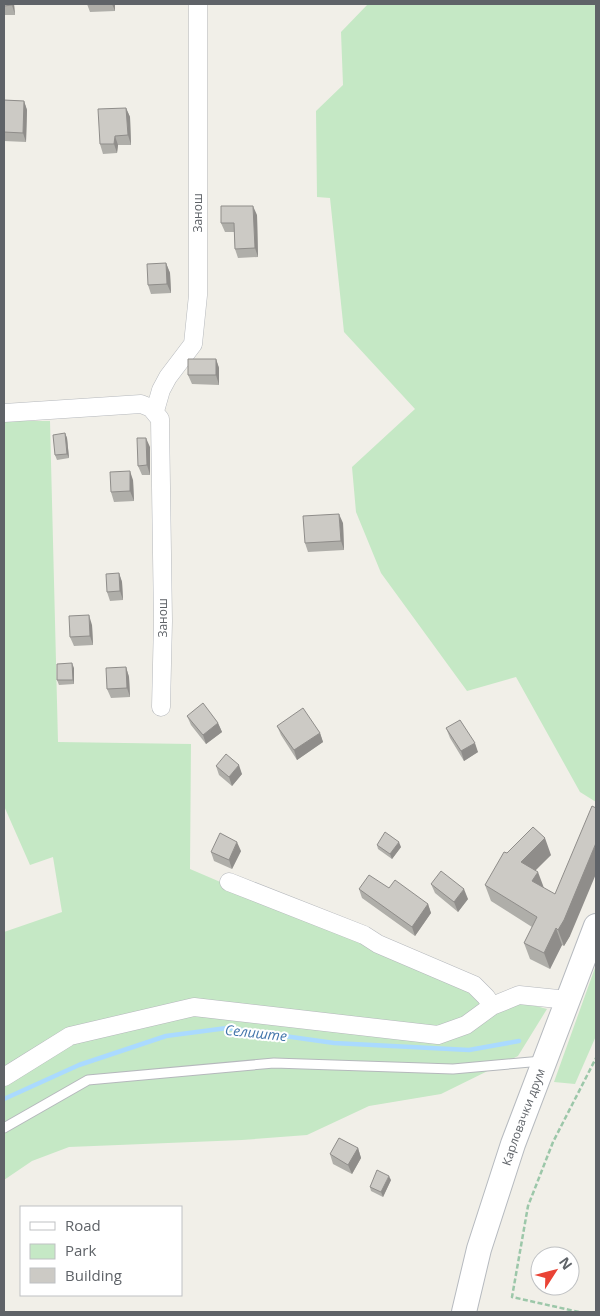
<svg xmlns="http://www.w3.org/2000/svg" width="600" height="1316" font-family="'Open Sans',sans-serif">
<rect width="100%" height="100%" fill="#f1efe8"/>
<path fill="#c5e8c5" d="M368,4H596V802L580,792L516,677L467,691L381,573L356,512L352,467L415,409L344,332L330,198L317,197L316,111L343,85L341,32Z
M4,421H50L58,742L191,744L190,869L425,970L489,993L547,1009L518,1056L441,1094L369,1106L307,1135L242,1140L69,1147L32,1161L4,1180V932L62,912L53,857L30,865L4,806Z
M596,965V1036L575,1084L554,1082Z"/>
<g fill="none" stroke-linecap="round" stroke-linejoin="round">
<path stroke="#aadaff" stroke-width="4.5" d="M4,1099L79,1065L166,1036L227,1028L334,1043L469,1050L519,1041"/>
<defs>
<path id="service" d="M4,1128L88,1080L274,1063L453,1069L542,1061"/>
<path id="minor" d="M155,411L161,390L168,377L193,344L198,295V4
M4,413L141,404L151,408L160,419L163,621L161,707
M229,882L364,935L378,944L474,985L486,997L492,1006
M4,1077L70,1036L194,1007L438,1035L466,1025L492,1006L519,995L568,1000"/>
<g id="secondary">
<path id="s1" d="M464,1312L479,1249L513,1144L596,926"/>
</g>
</defs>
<use href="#service" stroke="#b5b8bc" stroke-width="11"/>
<use href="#minor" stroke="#b5b8bc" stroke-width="19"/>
<use href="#secondary" stroke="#b6babf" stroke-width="26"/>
<path stroke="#9cc7a9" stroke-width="2.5" stroke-dasharray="5 2.5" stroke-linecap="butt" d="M579,1312L512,1297L528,1206L553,1142L596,1058"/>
<use href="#service" stroke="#fff" stroke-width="9"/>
<use href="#minor" stroke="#fff" stroke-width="18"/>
<use href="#secondary" stroke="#fff" stroke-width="24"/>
</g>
<path fill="#afaea9" d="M4,4H14L15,15H4Z
M87,4H115V11L90,12Z
M4,100L24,101L27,110L26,142L4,141Z
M126,108L130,117L131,145H118L117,153L103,154L100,144Z
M257,215L258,257L238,258L235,249L234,232H225L221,223Z
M166,263L170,273L171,293L151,294L148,285Z
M216,359L219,368V385L192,384L188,375Z
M65,433L67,438L69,458L57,460L55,455Z
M150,447V475H142L138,466Z
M133,480L134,501L114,502L111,492Z
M343,523L344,550L308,552L305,543Z
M119,573L122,582L123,600L110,601L107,592Z
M92,625L93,645L74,646L70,637Z
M126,667L129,677L130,697L111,698L107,689Z
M74,668V684L59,685L57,680Z
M187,716L218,723L222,732L206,744L191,725Z
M277,726L320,733L323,742L297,760L281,735Z
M446,728L478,752L464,761L450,738Z
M216,766L242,774L232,786L219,775Z
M377,845L401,847L392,859L378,849Z
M241,851L232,869L214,861L211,852Z
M507,853L551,855L535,870L543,887L570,936L564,946L562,945L550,969L530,959L524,943L532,927L491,901L485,885Z
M431,884L468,899L458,912L435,893Z
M389,888L428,904L431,913L415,936L362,898L359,889Z
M358,1148L361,1158L352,1174L333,1164L330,1154Z
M391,1180L383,1197L371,1191L370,1187Z"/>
<path fill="#8f8d8a" d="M12,4H14L15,15L12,5Z
M112,4H115V11Z
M24,101L27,110L26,142L23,133Z
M126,108L130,117L131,145L128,135Z
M115,136L118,145L117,153L114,144Z
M253,206L257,215L258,257L255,248Z
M166,263L170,273L171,293L167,284Z
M216,359L219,368V385L216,375Z
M65,433L67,438L69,458L67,454Z
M146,438L150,447V475L147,465Z
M130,471L133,480L134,501L130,491Z
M339,514L343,523L344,550L341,541Z
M119,573L122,582L123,600L120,591Z
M89,615L92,625L93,645L90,636Z
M72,663L74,668V684L73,680Z
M126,667L129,677L130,697L127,688Z
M218,723L222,732L206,744L203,735Z
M320,733L323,742L297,760L294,750Z
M475,743L478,752L464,761L461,751Z
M239,765L242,774L232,786L229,777Z
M545,838L551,855L527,879L521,862Z
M237,842L241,851L232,869L229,860Z
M399,842L401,847L392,859L390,854Z
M596,843V874L570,936L564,946L558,930Z
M538,872L544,888L532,881Z
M464,889L468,899L458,912L454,902Z
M428,904L431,913L415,936L412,927Z
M556,928L562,945L550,969L544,953Z
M358,1148L361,1158L352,1174L348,1165Z
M389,1176L391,1180L383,1197L381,1192Z"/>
<path fill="#cccac5" stroke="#8f8d8a" d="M4,4H12V5L4,6Z
M4,100L24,101L23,133L4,132Z
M126,108L128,135L115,136L114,144H100L98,109Z
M221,206H253L255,248L235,249L234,223H221Z
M166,263L167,284L148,285L147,264Z
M188,359H216V375H188Z
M65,433L67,454L55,455L53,435Z
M137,438H146L147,465L138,466Z
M130,471V491L111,492L110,472Z
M339,514L341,541L305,543L303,516Z
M119,573L120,591L107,592L106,574Z
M89,615L90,636L70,637L69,616Z
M72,663L73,680H57V664Z
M126,667L127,688L107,689L106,668Z
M203,703L218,723L203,735L187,716Z
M303,708L320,733L294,750L277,726Z
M460,720L475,743L461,751L446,728Z
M226,754L239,765L229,777L216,766Z
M592,806L596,808V843L564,920L558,930L556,928L544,953L524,943L537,917L485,885L504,852L507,853L533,827L545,838L521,862L538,872L532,881L555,894Z
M385,832L399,842L390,854L377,845Z
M220,833L237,842L229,860L211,852Z
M441,871L464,889L454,902L431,884Z
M369,875L389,888L395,880L428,904L412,927L359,889Z
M339,1138L358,1148L348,1165L330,1154Z
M377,1170L389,1176L381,1192L370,1187Z"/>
<g text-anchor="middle" stroke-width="4" stroke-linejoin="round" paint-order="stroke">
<g font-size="12" fill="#5f6368" stroke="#fff">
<text transform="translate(198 213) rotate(-90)" y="4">Занош</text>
<text transform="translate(163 618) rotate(-90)" y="4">Занош</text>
<text dy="4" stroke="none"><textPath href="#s1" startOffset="204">Карловачки друм</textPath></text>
</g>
<g font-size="14" font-style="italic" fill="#4174aa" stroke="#fff">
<text transform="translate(256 1033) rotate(6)" y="5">Селиште</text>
</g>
</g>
<rect width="600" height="1316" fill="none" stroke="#5f6368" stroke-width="10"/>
<rect x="20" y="1206" width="162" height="90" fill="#ffffff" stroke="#bfc1c3"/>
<rect x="30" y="1222" width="25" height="8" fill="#ffffff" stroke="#bfc1c3"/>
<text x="65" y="1231" font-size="15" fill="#5f6368">Road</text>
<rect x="30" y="1244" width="25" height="15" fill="#c5e8c5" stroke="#bfc1c3"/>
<text x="65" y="1256" font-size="15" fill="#5f6368">Park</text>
<rect x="30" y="1268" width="25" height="15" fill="#cccac5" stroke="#bfc1c3"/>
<text x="65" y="1281" font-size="15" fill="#5f6368">Building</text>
<g transform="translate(555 1271) rotate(54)"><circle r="24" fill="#ffffff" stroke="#bfc1c3"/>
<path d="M0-4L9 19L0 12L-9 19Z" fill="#ea4335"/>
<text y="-8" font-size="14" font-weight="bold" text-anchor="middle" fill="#5f6368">N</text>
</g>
</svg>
